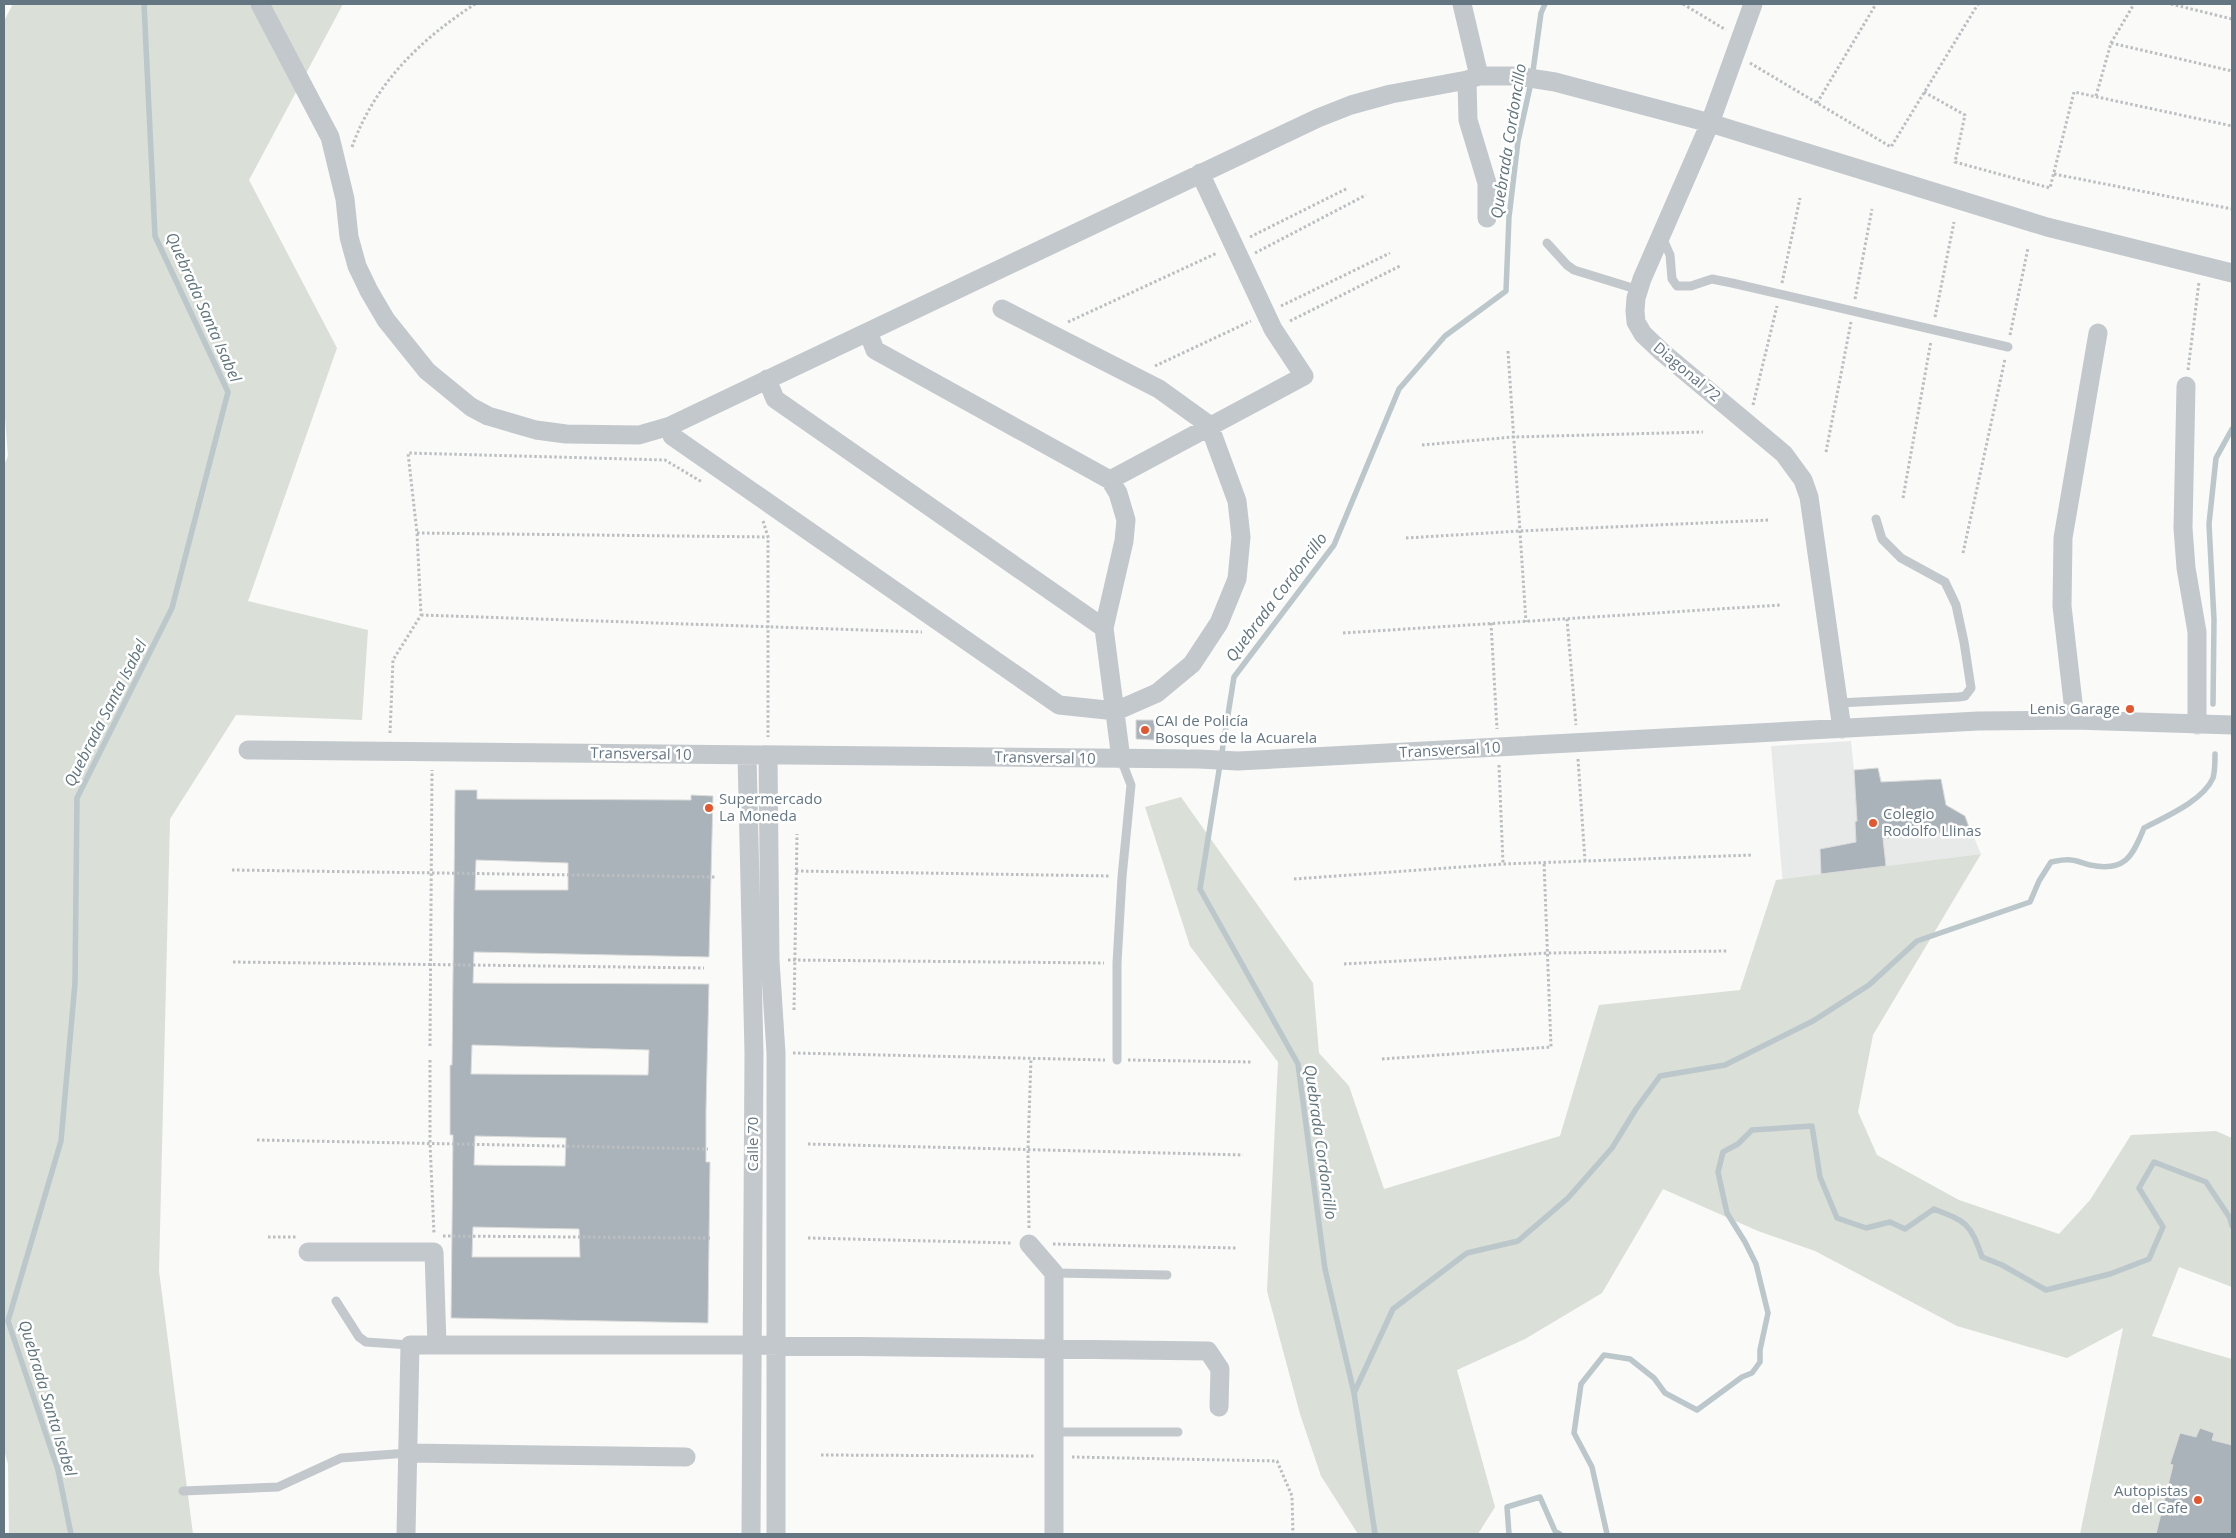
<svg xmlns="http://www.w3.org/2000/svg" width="2236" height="1538" font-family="'Open Sans',sans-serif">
<rect width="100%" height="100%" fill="#fafaf8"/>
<path fill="#e8e9e9" d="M1851,741L1854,770L1878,768L1882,782L1941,779L1946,805L1965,816L1981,854L1857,870L1785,907L1771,746Z"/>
<path fill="#dadfd7" d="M13,4H343L249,180L337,348L248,601L368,630L362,720L236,715L170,819L159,1271L193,1534H9L8,1464L4,1450V465L8,456L4,405V21Z
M1181,797L1313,983L1319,1053L1349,1086L1384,1189L1560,1136L1599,1005L1740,990L1776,880L1981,854L1873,1035L1858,1112L1877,1155L1959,1200L2059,1234L2090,1200L2131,1135L2216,1131L2232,1138V1287L2179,1267L2152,1336L2232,1359V1534H2080L2123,1328L2067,1358L1957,1326L1815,1251L1758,1231L1663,1189L1602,1293L1525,1339L1457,1370L1495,1507L1478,1534H1358L1321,1476L1300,1414L1267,1291L1278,1062L1190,946L1145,807Z"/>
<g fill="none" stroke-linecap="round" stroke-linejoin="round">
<path stroke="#bbc7cb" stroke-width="5.5" d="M2213,704L2214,620L2209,524L2216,458L2232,429
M1354,1393L1393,1309L1467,1253L1518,1241L1568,1198L1612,1148L1636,1109L1660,1076L1725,1065L1813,1021L1869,985L1917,941L2030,902L2039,881L2051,862C2057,861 2064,859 2071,860C2077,860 2084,864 2090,865C2124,872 2132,858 2144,828C2165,817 2203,801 2213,778C2215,771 2215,761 2215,754
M71,1534L58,1470L8,1321L61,1141L75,983L77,798L172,608L228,392L155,236L144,4
M1375,1534L1354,1393L1325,1269L1298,1064L1200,889L1234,677L1334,545L1399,389L1445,336L1506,291L1509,217L1518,141L1532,78L1541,13L1545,4
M1509,1534L1507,1507L1540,1497L1555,1531L1560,1534
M1607,1534L1592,1467L1574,1433L1581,1384L1604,1355L1630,1359L1654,1378L1665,1393L1697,1410L1742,1377L1752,1373L1760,1362V1350L1768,1313L1756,1264L1745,1242L1727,1213L1718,1172L1723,1152L1738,1144L1752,1130L1812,1126L1820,1177L1837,1218L1866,1228L1890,1222L1905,1229L1934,1209C1967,1222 1970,1223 1982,1257L2002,1265L2046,1290L2110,1274L2149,1259L2163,1227L2139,1188L2154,1162L2206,1182L2230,1218L2232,1226"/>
</g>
<path fill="#aab3b9" stroke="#dcdcda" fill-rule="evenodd" d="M1136,720H1155L1154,740L1136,739Z
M1878,768L1881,782L1941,779L1946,805L1965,816L1970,830L1883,839L1886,866L1821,874L1820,849L1856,842L1855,822L1857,821L1854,770Z
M455,790H477V799L691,800V795L713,796L709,957L474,952L473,983L709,984L706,1110V1162H710L708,1323L451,1318L453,1135H450V1065H452ZM476,860L568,863V890H475ZM472,1045L649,1050L648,1075L471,1074ZM475,1136L566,1138L565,1166L474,1165ZM473,1227L579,1229L580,1257H472Z
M2200,1428L2214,1433L2212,1440L2232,1445V1534H2156L2173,1465L2170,1464L2180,1433L2196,1437Z"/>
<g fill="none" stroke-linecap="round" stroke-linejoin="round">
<path stroke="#bbbfc2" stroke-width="3" stroke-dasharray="2.5 2.5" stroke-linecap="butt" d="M1683,4L1726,30
M2171,4L2232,19
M2111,43L2232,71
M1750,63L1891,147L1978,4
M1924,92L1965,115L1955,162L2050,188L2074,92L2232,126
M2096,96L2111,43L2134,4
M1817,103L1876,4
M352,147C375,83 420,40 475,4
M2054,174L2232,209
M1250,237L1348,188
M1255,253L1366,195
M1782,283L1800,198
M1855,299L1872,209
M1281,306L1390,253
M1935,317L1954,222
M1290,321L1400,266
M1068,322L1217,253
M2010,335L2028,248
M1508,351L1526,622
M1155,366L1251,321
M2188,370L2199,282
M1753,405L1777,306
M1422,445L1513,437L1703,432
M1826,452L1851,322
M1903,498L1931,341
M763,521L768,537V737
M417,533L768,537
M1406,538L1520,531L1770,520
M1963,553L2005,359
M421,615L922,632
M1567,619L1576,725
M1491,623L1497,729
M1343,633L1781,605
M390,733L393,660L421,615L417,533L408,453L665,460L702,482
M1578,759L1585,861
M1499,765L1503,864
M232,870L715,877
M796,871L1111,876
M1294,879L1503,864L1752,855
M788,960L1104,963
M233,962L704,968
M1344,964L1548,953L1728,951
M794,1010L797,834
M430,1046L432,770
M793,1053L1105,1060
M1382,1059L1551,1047L1544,862
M430,1060V1143L434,1234
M1128,1060L1251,1062
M257,1140L708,1149
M808,1144L1243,1155
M1029,1228L1028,1150L1031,1058
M443,1236L710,1238
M268,1237H297
M808,1238L1012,1243
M1053,1244L1236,1248
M821,1455L1035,1456
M1072,1457L1277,1461L1292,1496L1293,1534"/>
<path stroke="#c3c8cc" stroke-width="9" d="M1662,237L1670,255L1672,279L1677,286H1691L1712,279L1732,283L2008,347
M1547,243L1567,265L1574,270L1639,290
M1838,703L1959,697L1965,696L1971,688L1964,642L1956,605L1945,582L1901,558L1882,539L1876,519
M1117,1060V963L1122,877L1131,785L1121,759
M1054,1273L1167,1275
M336,1301L359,1337L366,1342L410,1345
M1054,1432H1178
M183,1491L278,1487L341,1458L408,1453"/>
<path stroke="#c3c8cc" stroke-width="19" d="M260,4L330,137L345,199L349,237L357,266L369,291L386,320L427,371L471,407L488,416L536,430L566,434L639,435L670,426L1318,118L1351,105L1391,94L1467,80L1479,76H1517L1555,82L1710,123L2047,227L2232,273
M1462,4L1479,76
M1753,4L1710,123L1642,279L1636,298L1635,311L1636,322L1643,334L1662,352L1784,454L1803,480L1809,497L1842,729
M1467,80L1468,120L1487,183V218
M868,332L875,350L1110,480L1118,493L1126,520L1124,541L1104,628L1121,759
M767,379L775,399L1104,628
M2186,386L2183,528L2186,568L2197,632V725
M670,426L672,436L1059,705L1116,711L1157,693L1192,664L1219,623L1237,579L1241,537L1237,501L1209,425L1159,389L1002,309
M1110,480L1304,376L1273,329L1200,173
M2075,720L2062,606L2063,538L2098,333
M248,750L1199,759L1238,761L1978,721L2075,720L2232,725
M747,755L754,1053L751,1534
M768,755L770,960L776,1053V1534
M1029,1244L1054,1273V1534
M308,1252H434L437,1345
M408,1453L686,1457
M406,1534L410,1345H752L1208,1351L1220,1369L1219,1407"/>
</g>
<g fill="#e4572e" stroke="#fff" stroke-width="2">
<circle cx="2130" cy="709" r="5"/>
<circle cx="1145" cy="730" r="5"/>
<circle cx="709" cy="808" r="5"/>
<circle cx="1873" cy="823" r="5"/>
<circle cx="2198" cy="1500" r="5"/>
</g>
<g text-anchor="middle" stroke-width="5" stroke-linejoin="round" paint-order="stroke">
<g font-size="15" fill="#657683" stroke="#fff">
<text transform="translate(1687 372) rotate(40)" y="5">Diagonal 72</text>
<text transform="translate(1450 750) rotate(-3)" y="5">Transversal 10</text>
<text transform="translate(641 754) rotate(1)" y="5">Transversal 10</text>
<text transform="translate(1045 758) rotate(1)" y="5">Transversal 10</text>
<text transform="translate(753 1144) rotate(-90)" y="5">Calle 70</text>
</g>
<g font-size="15" fill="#657683" stroke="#fff" text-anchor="start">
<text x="2120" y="714" text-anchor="end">Lenis Garage</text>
<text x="1155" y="726">CAI de Policía<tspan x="1155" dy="17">Bosques de la Acuarela</tspan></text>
<text x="719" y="804">Supermercado<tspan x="719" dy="17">La Moneda</tspan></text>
<text x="1883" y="819">Colegio<tspan x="1883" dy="17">Rodolfo Llinas</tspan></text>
<text x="2188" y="1496" text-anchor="end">Autopistas<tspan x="2188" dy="17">del Cafe</tspan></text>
</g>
<g font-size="16" font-style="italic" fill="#60757c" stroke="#fff">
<text transform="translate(1508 141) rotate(-81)" y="6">Quebrada Cordoncillo</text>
<text transform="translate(204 307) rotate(66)" y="6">Quebrada Santa Isabel</text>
<text transform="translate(1276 597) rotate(-53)" y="6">Quebrada Cordoncillo</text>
<text transform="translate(105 713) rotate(-63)" y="6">Quebrada Santa Isabel</text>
<text transform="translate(1321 1142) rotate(82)" y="6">Quebrada Cordoncillo</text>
<text transform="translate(48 1398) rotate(73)" y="6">Quebrada Santa Isabel</text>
</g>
</g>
<rect width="2236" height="1538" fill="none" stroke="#657683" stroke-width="10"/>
</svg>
